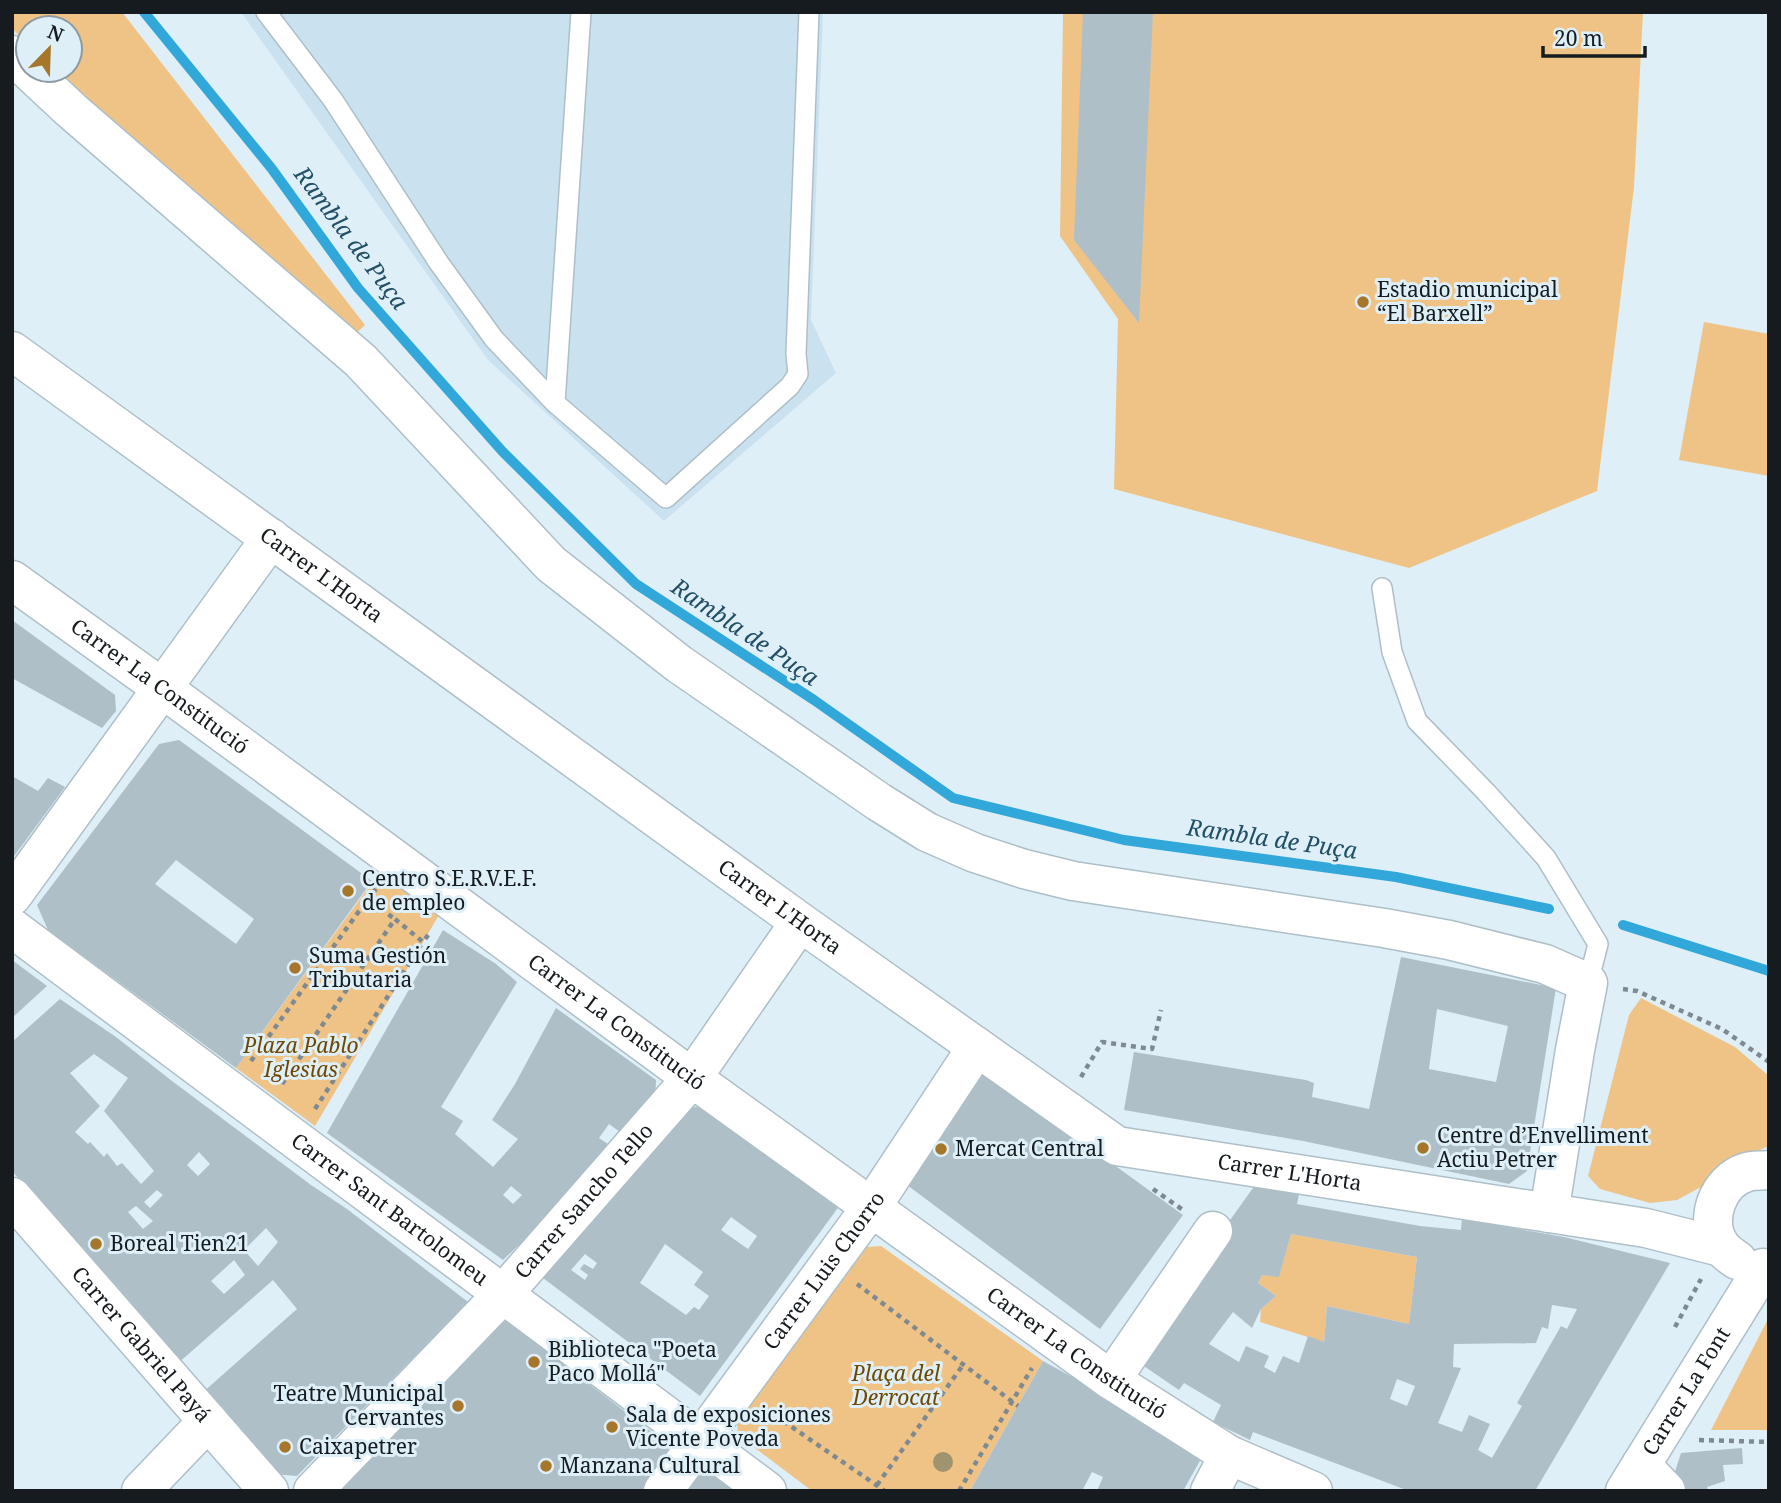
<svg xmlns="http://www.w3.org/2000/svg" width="1781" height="1503" font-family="'Noto Serif',serif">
<rect width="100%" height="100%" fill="#deeff8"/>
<path fill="#cae2f0" d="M241,12H823L811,320L836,373L664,521L488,360Z"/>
<path fill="#efc386" d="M12,12H122L365,325L349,340L54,70H70V28H28V46L12,28Z
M1063,12H1643L1634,187L1597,491L1409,568L1114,489L1118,319L1060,236Z
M1704,322L1769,334V476L1679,460Z
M379,873L439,915L315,1126L236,1068Z
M1641,998L1735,1047L1769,1076V1146L1725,1165L1701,1187L1677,1200L1650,1203L1600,1189L1588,1176L1629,1015Z
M1291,1234L1417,1257L1409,1324L1327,1306L1324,1342L1260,1322L1261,1309L1276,1296L1258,1283L1262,1275L1279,1276Z
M881,1246L1043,1361L970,1491H812L738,1435L737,1423L867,1247Z
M1769,1317V1430H1711Z"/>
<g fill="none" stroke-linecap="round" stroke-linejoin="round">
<path stroke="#32a8da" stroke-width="10" d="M144,12L272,169L358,288L502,451L636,584L814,700L953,798L1124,840L1396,877L1549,909
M1623,925L1769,971"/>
</g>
<path fill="#aebfc7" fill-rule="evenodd" d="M1083,12H1153L1139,323L1074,240Z
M12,620L115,695L116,711L102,728L12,678Z
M179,740L372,881L236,1068L48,930L37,905L159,744ZM176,860L254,919L236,944L155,884Z
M12,776L38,791L48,778L65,787L12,859L14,830L12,829Z
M443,930L496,964L517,982L441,1107L463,1121L455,1134L493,1167L518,1139L492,1120L515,1084L556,1008L656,1080L655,1105L624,1135L609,1124L599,1138L614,1148L548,1217L503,1260L327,1133ZM511,1186L522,1195L513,1204L503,1195Z
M1401,957L1556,988L1527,1171L1509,1184L1303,1141L1124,1110L1134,1052L1306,1080L1314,1083L1312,1097L1369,1109ZM1437,1009L1508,1026L1496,1082L1429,1069Z
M12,960L47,986L12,1018Z
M60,999L116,1037L172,1081L311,1185L347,1209L468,1302L297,1476L272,1474L201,1394L297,1309L273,1280L177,1364L12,1171V1042ZM94,1054L128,1078L104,1111L154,1171L141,1184L122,1163L117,1166L107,1153L104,1157L90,1142L88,1144L75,1132L100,1106L70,1073ZM199,1152L210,1164L198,1176L187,1165ZM157,1190L163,1195L150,1208L144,1202ZM136,1206L153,1221L143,1229L128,1212ZM266,1228L278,1242L258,1266L244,1250ZM234,1260L245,1275L224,1294L211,1281Z
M985,1071L1183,1215L1100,1329L903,1182Z
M707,1104L840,1205L700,1396L535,1272L684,1110ZM731,1217L757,1236L748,1249L721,1230ZM665,1244L703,1272L694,1285L709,1296L699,1310L694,1307L686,1315L640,1283ZM585,1254L597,1263L593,1269L584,1264L580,1269L588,1275L585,1280L571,1270Z
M1260,1178L1301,1184L1297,1204L1420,1226L1461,1230L1462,1219L1564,1237L1670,1263L1535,1491H1409L1253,1432L1250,1440L1213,1422L1221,1405L1184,1383L1179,1390L1132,1358ZM1291,1234L1417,1257L1409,1324L1327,1306L1324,1342L1308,1336L1299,1363L1283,1356L1275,1373L1264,1367L1269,1356L1246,1346L1239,1362L1209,1344L1233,1312L1252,1328L1261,1309L1276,1296L1258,1283L1262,1275L1279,1277ZM1552,1305L1577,1309L1567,1329L1561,1326L1517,1403L1522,1406L1492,1458L1478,1450L1490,1424L1469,1415L1462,1432L1438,1423L1461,1368L1453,1367L1454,1344L1536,1343L1542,1327L1548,1329ZM1397,1379L1415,1386L1407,1406L1390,1399Z
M503,1318L675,1450L645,1491H338Z
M1043,1361L1206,1450L1183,1491H1097L1103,1477L1092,1472L1082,1491H970Z
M1742,1448L1743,1464L1723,1465L1725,1481L1707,1487L1708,1491H1676L1673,1478L1681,1453Z
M693,1474H714L737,1491H681Z"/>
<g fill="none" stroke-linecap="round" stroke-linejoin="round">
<defs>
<path id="lane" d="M266,12L333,100L439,263L494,339L555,403L666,498L790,386L798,374L796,354L809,12
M555,403L581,12
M1382,588L1392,652L1417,721L1486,792L1546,858L1598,944L1588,983"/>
<g id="street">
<path d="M12,55L71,110L361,361L551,564L679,664L879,802L927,832L975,853L1024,869L1073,881L1384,928L1449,940L1545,964L1588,983L1575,1050L1549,1213"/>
<path id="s1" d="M12,351L800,922L1117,1146L1646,1228L1721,1247"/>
<path id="s2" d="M12,580L162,688L692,1078L1111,1380L1229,1455L1313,1491"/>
<path d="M12,896L271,538"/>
<path id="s3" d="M12,928L767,1491"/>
<path id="s4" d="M12,1197L269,1491"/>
<path d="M1737,1260C1731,1256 1724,1251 1720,1245C1704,1220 1717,1181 1747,1172C1753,1170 1762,1171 1769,1170"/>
<path d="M1111,1380L1213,1231"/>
<path d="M1641,1465L1666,1491"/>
<path d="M141,1491L208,1421"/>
<path id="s5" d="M313,1491L503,1294L692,1078L800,922"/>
<path id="s6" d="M663,1491L872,1206L977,1047"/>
<path d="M1210,1491L1229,1455"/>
<path id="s7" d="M1625,1491L1763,1268"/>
</g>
</defs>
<use href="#lane" stroke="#aebfc7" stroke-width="22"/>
<use href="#street" stroke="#aebfc7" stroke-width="41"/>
<path stroke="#7e8a90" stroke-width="4.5" stroke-dasharray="5 5" stroke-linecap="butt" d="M376,889L367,900L395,919
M1623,989L1637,991L1722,1029L1769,1062
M251,1061L367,900
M1081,1077L1102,1042L1152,1049L1161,1010
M282,1084L395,919L423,942L431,931
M315,1109L423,942
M1153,1189L1183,1210
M857,1284L1018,1406
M1675,1327L1701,1279
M767,1410L885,1491
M1699,1440L1769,1442
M877,1485L963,1365
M959,1491L1032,1368"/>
<use href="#lane" stroke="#fff" stroke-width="19"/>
<use href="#street" stroke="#fff" stroke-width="38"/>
</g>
<circle fill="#a09370" cx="943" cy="1462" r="10"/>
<g fill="#a6762a" stroke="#deeff8" stroke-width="2.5">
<circle cx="1363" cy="302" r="7"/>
<circle cx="348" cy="891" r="7"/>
<circle cx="295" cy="968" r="7"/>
<circle cx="1423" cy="1148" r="7"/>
<circle cx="941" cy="1149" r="7"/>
<circle cx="96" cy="1244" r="7"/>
<circle cx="534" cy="1362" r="7"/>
<circle cx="458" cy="1406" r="7"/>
<circle cx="612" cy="1427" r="7"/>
<circle cx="285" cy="1447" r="7"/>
<circle cx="546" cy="1466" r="7"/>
</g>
<g text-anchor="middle" stroke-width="6" stroke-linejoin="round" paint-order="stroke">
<g font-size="21" fill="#151b1e" stroke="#deeff8" text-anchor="start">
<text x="1377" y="297">Estadio municipal<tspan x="1377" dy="24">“El Barxell”</tspan></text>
<text x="362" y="886">Centro S.E.R.V.E.F.<tspan x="362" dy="24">de empleo</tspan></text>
<text x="309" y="963">Suma Gestión<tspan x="309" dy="24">Tributaria</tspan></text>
<text x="1437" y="1143">Centre d’Envelliment<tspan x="1437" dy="24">Actiu Petrer</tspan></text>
<text x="955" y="1156">Mercat Central</text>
<text x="110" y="1251">Boreal Tien21</text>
<text x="548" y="1357">Biblioteca "Poeta<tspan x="548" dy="24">Paco Mollá"</tspan></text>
<text x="444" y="1401" text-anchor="end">Teatre Municipal<tspan x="444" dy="24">Cervantes</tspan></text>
<text x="626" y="1422">Sala de exposiciones<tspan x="626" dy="24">Vicente Poveda</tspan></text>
<text x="299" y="1454">Caixapetrer</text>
<text x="560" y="1473">Manzana Cultural</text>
</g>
<g font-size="21" fill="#151b1e" stroke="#deeff8">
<text dy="7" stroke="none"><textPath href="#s1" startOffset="382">Carrer L'Horta</textPath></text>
<text dy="7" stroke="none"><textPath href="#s2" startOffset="182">Carrer La Constitució</textPath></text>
<text dy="7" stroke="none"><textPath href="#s1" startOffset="948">Carrer L'Horta</textPath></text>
<text dy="7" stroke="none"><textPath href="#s2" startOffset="749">Carrer La Constitució</textPath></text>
<text dy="7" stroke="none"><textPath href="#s1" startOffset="1536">Carrer L'Horta</textPath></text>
<text dy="7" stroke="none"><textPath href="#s5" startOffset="397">Carrer Sancho Tello</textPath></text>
<text dy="7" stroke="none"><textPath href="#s3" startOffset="471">Carrer Sant Bartolomeu</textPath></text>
<text dy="7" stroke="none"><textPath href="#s6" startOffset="273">Carrer Luis Chorro</textPath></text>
<text dy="7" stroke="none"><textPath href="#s4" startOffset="196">Carrer Gabriel Payá</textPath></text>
<text dy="7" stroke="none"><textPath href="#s2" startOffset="1316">Carrer La Constitució</textPath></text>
<text dy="7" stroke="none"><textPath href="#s7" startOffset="117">Carrer La Font</textPath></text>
</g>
<g font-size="21" font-style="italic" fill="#6e4800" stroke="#deeff8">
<text x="301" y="1053">Plaza Pablo<tspan x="301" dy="24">Iglesias</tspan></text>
<text x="896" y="1381">Plaça del<tspan x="896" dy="24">Derrocat</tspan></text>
</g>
<g font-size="23" font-style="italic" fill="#214f65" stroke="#deeff8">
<text transform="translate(351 238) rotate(53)" y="8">Rambla de Puça</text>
<text transform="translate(745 632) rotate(34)" y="8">Rambla de Puça</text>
<text transform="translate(1272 839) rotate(8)" y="8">Rambla de Puça</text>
</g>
</g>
<rect width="1781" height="1503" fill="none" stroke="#151b1e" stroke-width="28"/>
<g transform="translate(49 49) rotate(23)"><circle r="33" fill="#deeff8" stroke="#8e9aa1" stroke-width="2"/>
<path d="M0-5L12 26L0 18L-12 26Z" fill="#a6762a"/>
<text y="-10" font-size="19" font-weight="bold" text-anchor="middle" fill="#151b1e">N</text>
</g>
<path d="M1543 46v10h102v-10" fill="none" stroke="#151b1e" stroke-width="3.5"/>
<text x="1554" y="46" font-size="21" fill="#151b1e" stroke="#deeff8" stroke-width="5" paint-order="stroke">20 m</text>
</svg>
